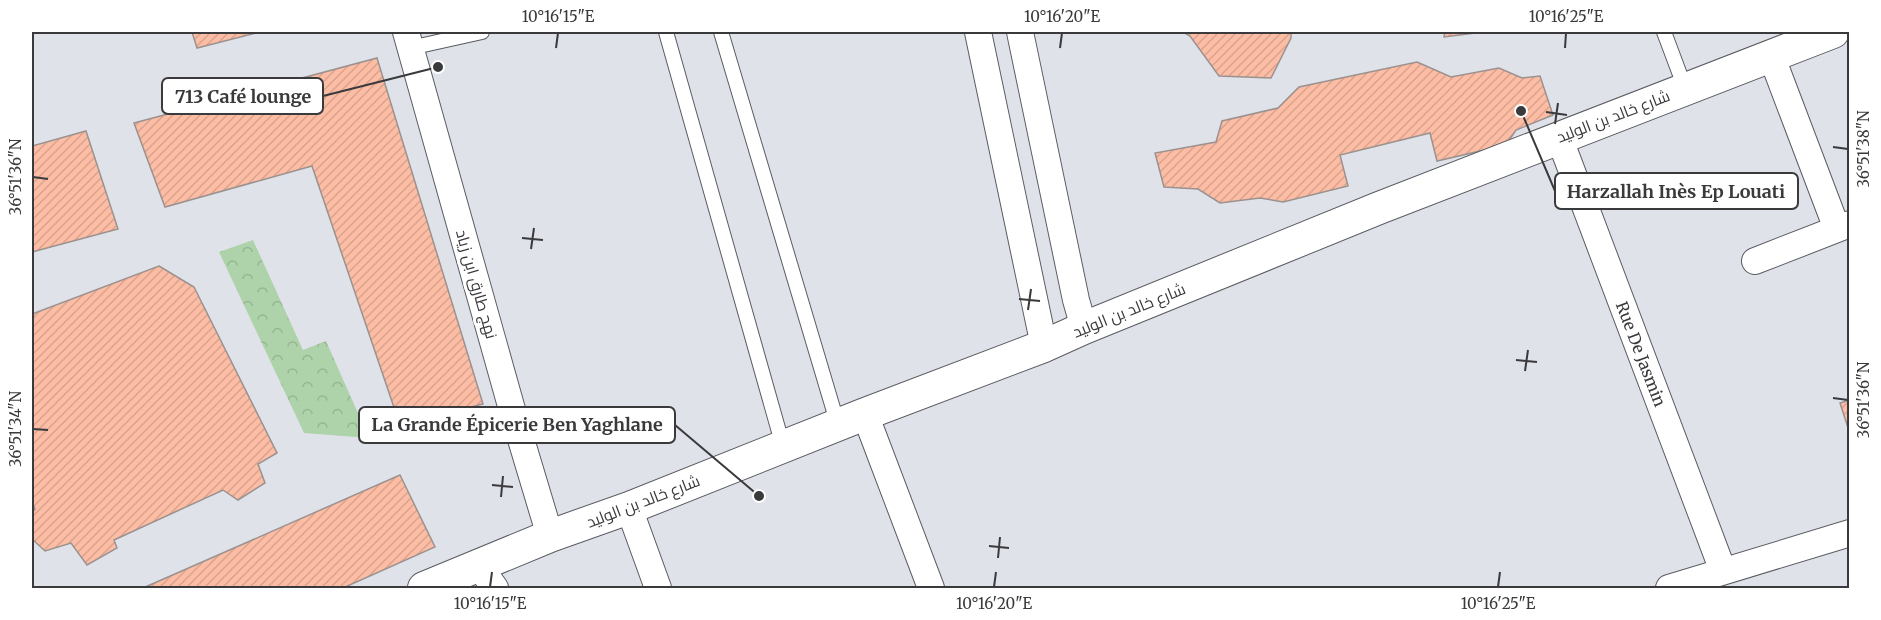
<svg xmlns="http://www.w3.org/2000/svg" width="1881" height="620" font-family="Merriweather,Cairo,serif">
<defs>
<pattern id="forest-crowns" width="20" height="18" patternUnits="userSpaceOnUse" patternTransform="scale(1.5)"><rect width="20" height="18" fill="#aed2aa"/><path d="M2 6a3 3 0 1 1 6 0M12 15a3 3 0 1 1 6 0" fill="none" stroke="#96b593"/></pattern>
<pattern id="building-hatch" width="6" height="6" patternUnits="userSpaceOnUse" patternTransform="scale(1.5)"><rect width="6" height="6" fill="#fcbda4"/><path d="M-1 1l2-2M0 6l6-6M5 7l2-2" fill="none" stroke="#d9a38e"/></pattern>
</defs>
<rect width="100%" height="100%" fill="#e0e2ea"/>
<path fill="url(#forest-crowns)" d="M253,240L303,350L326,341L369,438L304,433L219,252Z"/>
<path fill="url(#building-hatch)" stroke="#9b928f" stroke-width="1.5" d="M192,32H260L197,48Z
M1183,32H1291V38L1271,78L1219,76L1190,36Z
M1445,32H1484L1444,37Z
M377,58L483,404L400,425L312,166L165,207L134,123Z
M1417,62L1451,77L1499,68L1522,78L1540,76L1553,115L1516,130L1506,145L1437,161L1430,133L1340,155L1348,186L1283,202L1260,198L1220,203L1198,189L1164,187L1155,153L1216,142L1222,121L1278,108L1299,87Z
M86,131L118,229L32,252V146Z
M159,266L194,287L277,453L258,464L265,483L238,500L223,490L114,540L117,548L87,565L71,543L45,551L32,539V512L35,509L32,502V314Z
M1850,400V434L1840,403Z
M400,475L435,547L343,588H143Z"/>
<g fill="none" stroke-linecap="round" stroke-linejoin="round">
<defs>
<path id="service" d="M666,32L783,446
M721,32L838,425
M1664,32L1685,88
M410,48L482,32"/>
<path id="minor" d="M406,32L511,406L550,536
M978,32L1044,346
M1020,32L1076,300L1084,328
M1771,55L1837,229
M1559,137L1723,571
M1755,261L1850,224
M865,414L931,588
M629,508L658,588
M479,566L495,588
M1669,588L1850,533"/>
<path id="tertiary" d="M424,588L550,536L629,508L865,414L1044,346L1084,328L1379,208L1833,32"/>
</defs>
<use href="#service" stroke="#5a5c62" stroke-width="16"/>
<use href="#minor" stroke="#5a5c62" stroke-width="28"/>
<use href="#tertiary" stroke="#5a5c62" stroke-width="34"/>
<use href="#service" stroke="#fff" stroke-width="14"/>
<use href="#minor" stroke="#fff" stroke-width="26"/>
<use href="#tertiary" stroke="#fff" stroke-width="32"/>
</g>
<path fill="none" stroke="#3a3a3d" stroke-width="2" d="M556,48L558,33M1060,48L1062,33M1565,48L1566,33M1546,112L1567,115M1555,124L1558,103M1833,147L1848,149M33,177L48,179M522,238L543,240M531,249L534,228M1019,299L1040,301M1028,310L1031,289M1516,360L1537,362M1525,371L1528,350M1833,398L1848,400M33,429L48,430M492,485L513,487M501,497L503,476M989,546L1009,548M998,558L1000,537M490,587L492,572M994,587L996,572M1498,587L1500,572"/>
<g text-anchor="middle" stroke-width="6" stroke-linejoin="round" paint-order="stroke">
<g font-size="16" fill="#3a3a3d" stroke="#fff">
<text transform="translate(1613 116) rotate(-21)" y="6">شارع خالد بن الوليد</text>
<text transform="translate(477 284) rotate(74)" y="6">نهج طارق ابن زياد</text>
<text transform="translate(1129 310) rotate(-22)" y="6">شارع خالد بن الوليد</text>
<text transform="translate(1641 354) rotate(69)" y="6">Rue De Jasmin</text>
<text transform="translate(643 501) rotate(-21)" y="6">شارع خالد بن الوليد</text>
</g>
</g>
<path fill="none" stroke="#3a3a3d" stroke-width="2" d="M438 67L323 96M1521 111L1555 191M759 496L675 425"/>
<g fill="#3a3a3d" stroke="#fff" stroke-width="2">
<circle cx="438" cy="67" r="6"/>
<circle cx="1521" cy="111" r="6"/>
<circle cx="759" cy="496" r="6"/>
</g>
<g fill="#fff" stroke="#3a3a3d" stroke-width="2">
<rect x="162" y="78" width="161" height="36" rx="6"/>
<rect x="1555" y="173" width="243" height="36" rx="6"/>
<rect x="359" y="407" width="316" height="36" rx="6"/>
</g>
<g font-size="18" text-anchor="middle" font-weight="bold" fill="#3a3a3d">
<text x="243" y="103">713 Café lounge</text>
<text x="1676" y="198">Harzallah Inès Ep Louati</text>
<text x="517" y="431">La Grande Épicerie Ben Yaghlane</text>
</g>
<rect width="1881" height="620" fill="none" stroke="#ffffff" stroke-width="66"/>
<rect x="33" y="33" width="1815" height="554" fill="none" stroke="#3a3a3d" stroke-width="2"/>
<g font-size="15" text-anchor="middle" fill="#3a3a3d">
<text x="558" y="22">10°16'15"E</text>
<text x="1062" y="22">10°16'20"E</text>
<text x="1566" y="22">10°16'25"E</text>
<text transform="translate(1864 149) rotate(-90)" y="5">36°51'38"N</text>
<text transform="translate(16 177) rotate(-90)" y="5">36°51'36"N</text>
<text transform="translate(1864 400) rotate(-90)" y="5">36°51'36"N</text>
<text transform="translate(16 429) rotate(-90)" y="5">36°51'34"N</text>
<text x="490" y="609">10°16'15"E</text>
<text x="994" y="609">10°16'20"E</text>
<text x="1498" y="609">10°16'25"E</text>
</g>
</svg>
